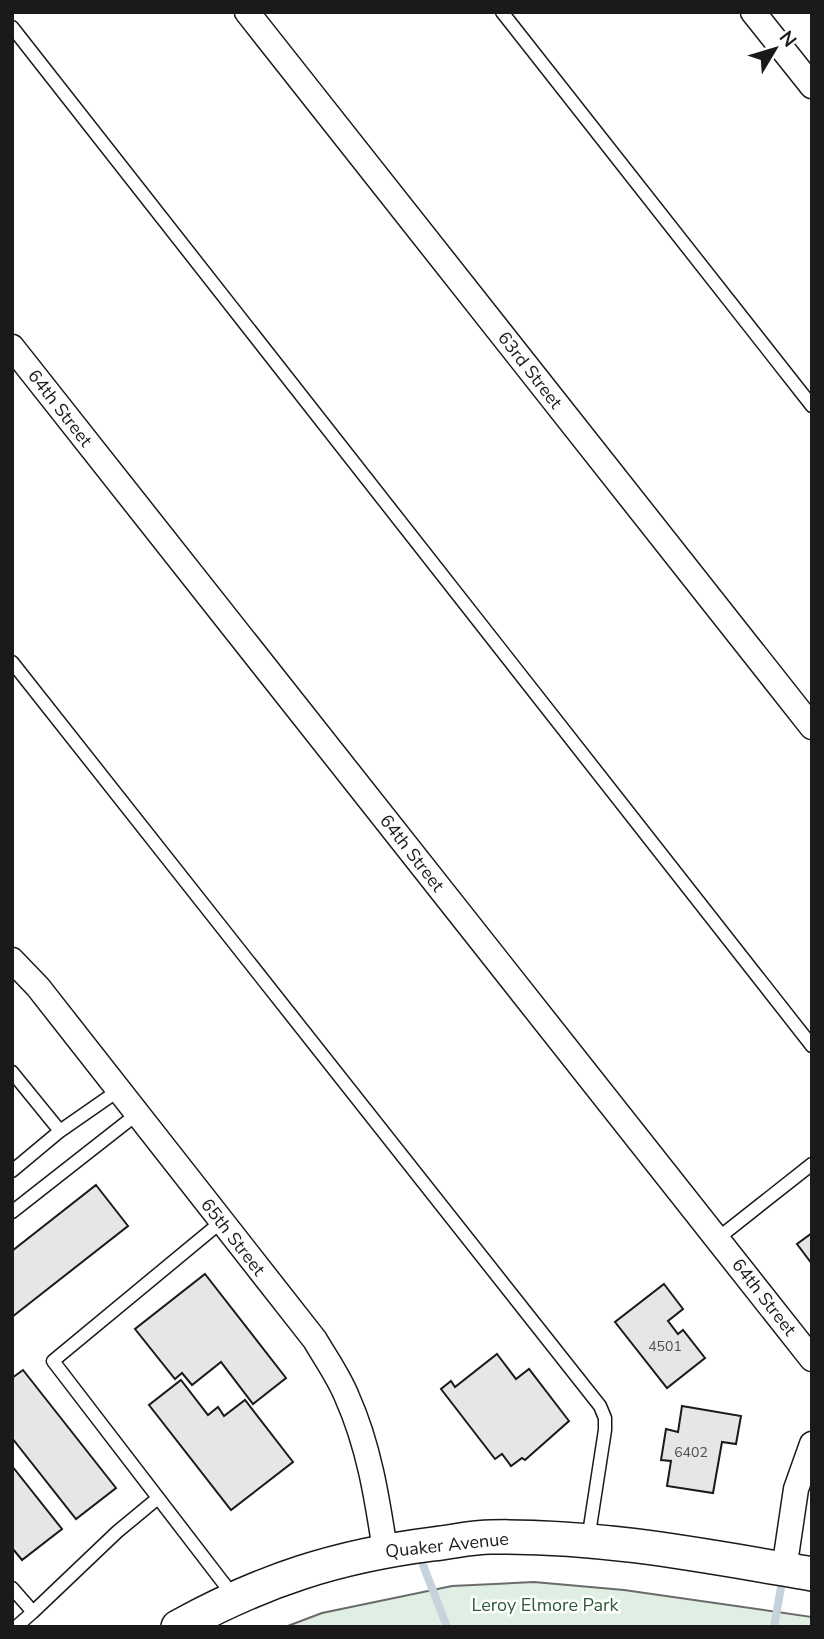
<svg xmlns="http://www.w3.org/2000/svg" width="824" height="1639" font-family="'Nunito Sans',sans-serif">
<rect width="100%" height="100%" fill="#fff"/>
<path fill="#e0efe3" stroke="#6a6a6a" stroke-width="2" d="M534,1582L624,1590L812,1617V1627H285L322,1613L452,1586Z"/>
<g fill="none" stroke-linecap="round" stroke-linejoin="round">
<path stroke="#c6d2dc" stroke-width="8" d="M418,1552L447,1627
M774,1627L783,1576"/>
</g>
<path fill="#e6e6e6" stroke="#1a1a1a" stroke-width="2" d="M96,1185L128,1226L12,1317V1251Z
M812,1233V1264L797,1244Z
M205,1274L286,1378L253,1404L221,1362L192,1385L182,1373L175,1379L135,1329Z
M664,1284L683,1309L668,1321L678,1334L683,1330L705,1358L667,1388L615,1322Z
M497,1354L516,1379L529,1369L569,1421L525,1460L522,1458L511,1466L502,1454L495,1459L441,1389L451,1381L455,1387Z
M23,1370L116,1488L76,1519L12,1438V1378Z
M181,1380L208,1415L218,1407L224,1416L245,1400L293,1462L231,1510L149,1405Z
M682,1406L741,1416L736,1444L722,1442L713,1493L667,1486L671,1461L661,1460L666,1429L678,1432Z
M12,1466L62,1529L22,1560L12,1548Z"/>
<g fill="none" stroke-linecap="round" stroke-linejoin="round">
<defs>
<path id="lane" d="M502,12L812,406
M12,27L812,1046
M12,662L600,1406L605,1418V1430L588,1540
M12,1072L60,1131
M12,1171L60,1131L119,1090
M12,1212L137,1114
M221,1222L53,1361L235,1598
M717,1239L812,1164
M12,1588L33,1612L117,1532L158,1498
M16,1627L33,1612"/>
<path id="street" d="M247,12L812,727
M753,12L812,86
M12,347L812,1359
M12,960L38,987L315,1340C326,1359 339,1377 347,1397C369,1446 377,1498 385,1550
M784,1570L796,1489L812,1444"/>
<path id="secondary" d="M178,1627C263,1580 338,1556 433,1544C452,1542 472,1537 491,1537C599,1535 706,1556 812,1574"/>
</defs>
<use href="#lane" stroke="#1a1a1a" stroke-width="15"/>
<use href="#street" stroke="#1a1a1a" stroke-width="27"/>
<use href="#secondary" stroke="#1a1a1a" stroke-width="36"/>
<use href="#lane" stroke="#fff" stroke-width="12"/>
<use href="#street" stroke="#fff" stroke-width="24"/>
<use href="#secondary" stroke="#fff" stroke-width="33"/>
</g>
<g text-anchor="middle" stroke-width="5" stroke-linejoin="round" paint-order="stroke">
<g font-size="14" fill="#4d4d4d">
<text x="665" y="1351">4501</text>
<text x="691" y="1457">6402</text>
</g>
<g font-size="18" fill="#1a1a1a" stroke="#fff">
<text transform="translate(530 370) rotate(52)" y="6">63rd Street</text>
<text transform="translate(60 408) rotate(52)" y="6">64th Street</text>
<text transform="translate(412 853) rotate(52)" y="6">64th Street</text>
<text transform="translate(233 1237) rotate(52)" y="6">65th Street</text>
<text transform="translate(764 1297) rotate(52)" y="6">64th Street</text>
<text transform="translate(447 1545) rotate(-6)" y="6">Quaker Avenue</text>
</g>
<g font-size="18" fill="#2b5a34" stroke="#fff">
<text x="545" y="1611">Leroy Elmore Park</text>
</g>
</g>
<rect width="824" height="1639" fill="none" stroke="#1a1a1a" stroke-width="28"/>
<g transform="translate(775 49) rotate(52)" stroke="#ffffff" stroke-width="5" paint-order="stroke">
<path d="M0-5L12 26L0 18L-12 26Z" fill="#1a1a1a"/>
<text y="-10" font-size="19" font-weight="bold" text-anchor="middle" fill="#1a1a1a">N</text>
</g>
</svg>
